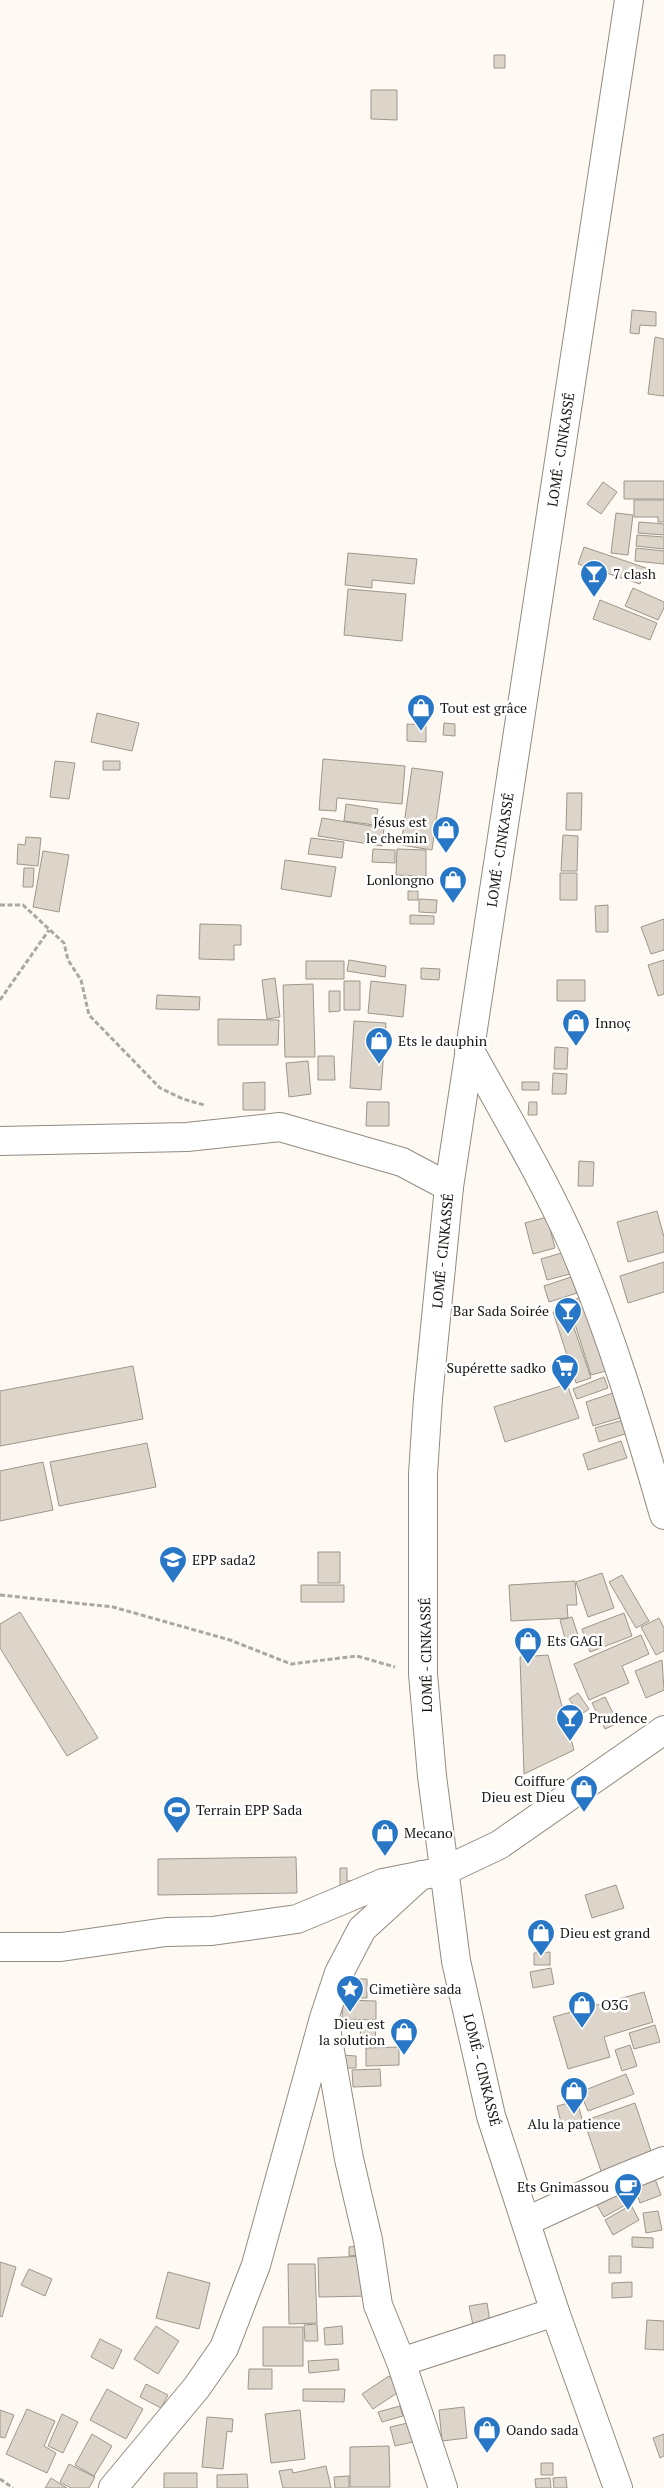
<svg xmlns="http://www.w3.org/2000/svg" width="664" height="2488" font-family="'PT Serif',serif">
<rect width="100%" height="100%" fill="#fef9f2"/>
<path fill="#ddd5ca" stroke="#9d968b" d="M494,55H505V68H494Z
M371,90H397V120L371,119Z
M632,310L656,312V326L640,325L639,334L630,333Z
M655,337L664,339V396L648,394Z
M624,481H664V499H624Z
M603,482L617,492L601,514L587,504Z
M634,500H664V522H658V517H634Z
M616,513L633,515L628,555L611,553Z
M639,522L664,524V535L638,533Z
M637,535L664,537V549L636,546Z
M584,547L646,568L640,584L578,564Z
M636,548L664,551V564L635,561Z
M348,553L417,559L414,584L372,580V588L345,585Z
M633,588L664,602V608L658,620L625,606Z
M348,589L406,594L402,641L344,635Z
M600,600L657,623L650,640L593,619Z
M97,713L139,723L132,751L91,742Z
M444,723L455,724V736L443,735Z
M407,724L426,725V742L407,741Z
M323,759L405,766L402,804L337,798L336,811L319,810Z
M55,761L75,763L69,799L50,797Z
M103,761H120V770H103Z
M412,768L443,772L432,850L401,845Z
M567,793H582L581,830H566Z
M346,804L378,809L375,825L344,821Z
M322,818L384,828L382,846L318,836Z
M563,835L578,836L577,871H561Z
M26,837L41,838L38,866L17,864L18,844L25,845Z
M311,838L344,842L342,858L308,854Z
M373,849L395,850V863L372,862Z
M397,849L426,850V876L396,875Z
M43,851L69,855L59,912L33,907Z
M285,860L336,867L331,897L281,889Z
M24,868H34L33,887H23Z
M560,873H577V900H560Z
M395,877L415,878L414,887L395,886Z
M408,891H418V900H408Z
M419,899L437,900L436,913L419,912Z
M608,905V932H596L595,906Z
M410,915L434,916V924H410Z
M664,919V950L651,954L641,927Z
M200,924L241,925V945H234V960L199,959Z
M349,960L386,966L385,977L347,971Z
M664,960V994L658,996L648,965Z
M306,961H344V979H306Z
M421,968L440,969L439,980L421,979Z
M275,978L280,1017L267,1019L262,980Z
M557,980H585V1001H557Z
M344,981H360V1010H344Z
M371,981L406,985L403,1017L368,1013Z
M313,984L315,1057H285L283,985Z
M329,991H340V1011L329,1012Z
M157,995L200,997L199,1010L156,1009Z
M218,1019L279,1020L278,1045H218Z
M354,1021L386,1023L381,1090L350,1088Z
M555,1047L568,1048L567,1069H554Z
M318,1056H334L335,1080H318Z
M308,1061L311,1094L289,1097L286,1063Z
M553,1073L567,1074L566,1094H552Z
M265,1082V1110H243V1083Z
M522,1082H539V1090H522Z
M367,1102H389V1126H366Z
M529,1102H537V1115H528Z
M579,1161L594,1162L593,1186H578Z
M657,1211L664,1237V1252L628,1262L617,1222Z
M547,1217L555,1248L533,1254L525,1223Z
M565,1252L570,1274L547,1280L541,1259Z
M664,1262V1292L628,1303L620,1276Z
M571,1277L577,1293L549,1302L544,1286Z
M582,1297L606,1371L591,1375L568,1302Z
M567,1307L591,1378L576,1383L553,1312Z
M133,1366L143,1419L0,1446V1391Z
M604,1377L608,1388L577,1399L573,1389Z
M567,1384L579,1418L505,1442L494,1407Z
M613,1393L620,1418L593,1426L586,1402Z
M627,1419L631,1432L599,1442L595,1428Z
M621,1441L627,1458L588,1470L583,1454Z
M147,1443L156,1487L59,1506L50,1462Z
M43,1462L53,1510L0,1521V1471Z
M318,1552H340V1583H318Z
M602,1573L614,1608L588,1617L576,1582Z
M622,1575L649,1621L636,1628L609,1582Z
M575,1581L577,1605H567L568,1618L511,1621L509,1585Z
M301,1585H344V1602H301Z
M20,1612L98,1738L67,1756L0,1648V1624Z
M624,1613L632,1636L590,1652L582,1629Z
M572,1617L579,1638L566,1642L560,1620Z
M659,1618L664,1628V1651L656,1655L641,1627Z
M641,1635L649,1654L622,1666L629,1683L589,1700L574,1664Z
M548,1655L574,1750L524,1774L520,1657Z
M662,1660L664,1690L646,1698L635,1671Z
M578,1693L589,1709L580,1715L569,1699Z
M605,1697L618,1723L605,1729L592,1703Z
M296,1857L297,1893L158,1895V1859Z
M340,1868H347V1881H357L340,1887Z
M616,1885L624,1908L592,1918L585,1895Z
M550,1952V1965H534V1953Z
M551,1968L554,1984L533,1988L530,1972Z
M349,1979H367V1998H349Z
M644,1992L653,2022L604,2037L610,2057L568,2069L553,2017Z
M343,2000L376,2001V2020L342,2019Z
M361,2025L376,2026L375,2039L360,2038Z
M655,2025L660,2042L634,2049L629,2033Z
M630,2045L637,2066L622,2071L615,2050Z
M399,2047V2065L366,2066V2048Z
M341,2055L356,2056V2068H341Z
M380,2069L381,2086L353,2087L352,2070Z
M626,2074L634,2094L588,2111L580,2092Z
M577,2101L584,2126L563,2131L557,2106Z
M635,2103L654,2160L603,2177L584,2121Z
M655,2179L661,2195L640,2203L634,2186Z
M623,2191L629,2203L604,2217L597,2205Z
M631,2205L639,2220L613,2235L605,2220Z
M658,2211L662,2230L646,2233L643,2213Z
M632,2237L653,2238V2248L632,2247Z
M359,2246V2255L349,2256V2247Z
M368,2256L369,2296L319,2297L318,2258Z
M609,2256H621V2273H609Z
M0,2262L16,2267L2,2317L0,2316Z
M288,2264H315L317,2323L289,2324Z
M29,2269L52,2279L45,2296L21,2285Z
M168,2272L210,2283L199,2329L156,2318Z
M632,2282V2297L612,2298V2283Z
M487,2303L490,2322L473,2325L469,2306Z
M647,2320L664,2321V2350L645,2349Z
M317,2324L318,2341H305L304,2325Z
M156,2326L179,2341L158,2374L134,2359Z
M342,2326L343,2344L325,2345L324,2328Z
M263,2327H303V2366H263Z
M100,2339L122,2350L113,2369L91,2357Z
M338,2359L339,2370L309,2373L308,2361Z
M249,2369H272V2389H248Z
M389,2376L400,2391L373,2409L362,2394Z
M146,2384L168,2395L161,2408L140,2397Z
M107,2389L143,2409L126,2439L90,2420Z
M303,2389H345L344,2402L303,2401Z
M400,2406L403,2416L382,2422L378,2412Z
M464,2407L467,2438L442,2441L439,2410Z
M27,2409L55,2421L44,2446L56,2453L47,2473L6,2454Z
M0,2410L14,2415L5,2438L0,2437Z
M300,2410L305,2459L271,2463L265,2414Z
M62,2414L78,2422L63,2453L48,2446Z
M207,2417L233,2419L232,2432L227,2431L223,2469L202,2467Z
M412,2422L417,2441L395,2446L390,2427Z
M92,2434L112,2446L94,2476L75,2465Z
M664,2434V2456L660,2458L653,2438Z
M389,2446L390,2487H350V2447Z
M541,2463H553V2475H541Z
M69,2464L95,2477L89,2488H71L60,2482Z
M326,2466L331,2488H283L279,2471L292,2469L293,2473Z
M164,2473H197V2488H164Z
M247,2474L248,2488H217V2475Z
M349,2476V2488H335L334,2477Z
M566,2477L567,2488H554L553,2478Z
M51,2478L67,2488H45Z
M550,2478L551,2488H536L535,2479Z"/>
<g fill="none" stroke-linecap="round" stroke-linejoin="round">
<defs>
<path id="minor" d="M469,1049C505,1114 544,1179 574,1247C611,1334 638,1424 664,1515
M0,1141L187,1137L280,1127L402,1162L449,1187
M0,1947H61L166,1932L212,1931L297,1919L383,1883L444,1871L499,1845L664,1730
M325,2023L349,2159L368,2240L378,2305L401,2362L443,2488
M527,2221L610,2183L664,2161
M401,2362L555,2312
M113,2488L197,2387L224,2348L256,2265L324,2018L339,1973L362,1929L421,1875"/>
<g id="trunk">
<path id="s1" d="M618,2488L555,2312L491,2116L456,1961L432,1776L423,1674V1474L428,1398L449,1187L629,0"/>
</g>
</defs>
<use href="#minor" stroke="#928b80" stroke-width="30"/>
<use href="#trunk" stroke="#928b80" stroke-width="30"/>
<path stroke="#aba7a1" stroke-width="3" stroke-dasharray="5 2.5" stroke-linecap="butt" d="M0,905H23L64,943L68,960L81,980L89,1015L160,1088L183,1099L204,1105
M0,1000L49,930
M0,1595L113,1607L230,1640L291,1664L357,1656L395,1667
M0,2479L13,2488"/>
<use href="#minor" stroke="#fff" stroke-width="28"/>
<use href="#trunk" stroke="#fff" stroke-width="28"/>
</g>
<defs>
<symbol id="bar-pin" viewBox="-11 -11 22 30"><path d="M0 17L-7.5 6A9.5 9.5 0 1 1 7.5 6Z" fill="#2777c6" stroke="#fff"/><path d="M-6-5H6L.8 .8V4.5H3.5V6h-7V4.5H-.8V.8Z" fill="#fff"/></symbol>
<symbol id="shop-pin" viewBox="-11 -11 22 30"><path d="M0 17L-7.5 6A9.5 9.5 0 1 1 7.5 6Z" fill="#2777c6" stroke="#fff"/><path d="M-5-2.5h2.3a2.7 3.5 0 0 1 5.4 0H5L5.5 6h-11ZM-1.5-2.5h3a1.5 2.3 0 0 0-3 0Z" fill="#fff"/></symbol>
<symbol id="supermarket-pin" viewBox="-11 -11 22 30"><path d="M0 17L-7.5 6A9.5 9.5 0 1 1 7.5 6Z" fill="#2777c6" stroke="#fff"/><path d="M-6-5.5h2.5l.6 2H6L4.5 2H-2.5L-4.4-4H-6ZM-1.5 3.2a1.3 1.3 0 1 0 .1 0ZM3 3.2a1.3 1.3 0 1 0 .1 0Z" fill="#fff"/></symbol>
<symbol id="school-pin" viewBox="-11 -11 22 30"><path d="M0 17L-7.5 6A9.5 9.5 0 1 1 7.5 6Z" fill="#2777c6" stroke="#fff"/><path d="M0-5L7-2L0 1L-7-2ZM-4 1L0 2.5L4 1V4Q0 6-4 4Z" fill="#fff"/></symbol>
<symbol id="stadium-pin" viewBox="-11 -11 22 30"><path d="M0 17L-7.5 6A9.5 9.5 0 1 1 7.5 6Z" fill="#2777c6" stroke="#fff"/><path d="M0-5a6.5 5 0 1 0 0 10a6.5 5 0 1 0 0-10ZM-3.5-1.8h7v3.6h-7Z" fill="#fff"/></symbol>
<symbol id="sight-pin" viewBox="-11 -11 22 30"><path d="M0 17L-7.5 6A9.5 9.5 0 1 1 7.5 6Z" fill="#2777c6" stroke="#fff"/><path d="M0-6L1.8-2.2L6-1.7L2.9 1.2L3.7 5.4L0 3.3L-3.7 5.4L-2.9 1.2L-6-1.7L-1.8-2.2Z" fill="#fff"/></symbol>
<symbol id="cafe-pin" viewBox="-11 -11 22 30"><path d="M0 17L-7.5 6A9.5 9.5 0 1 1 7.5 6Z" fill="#2777c6" stroke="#fff"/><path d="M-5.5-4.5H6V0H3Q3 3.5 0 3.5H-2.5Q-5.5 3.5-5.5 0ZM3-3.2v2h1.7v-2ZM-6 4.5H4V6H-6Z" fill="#fff"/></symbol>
</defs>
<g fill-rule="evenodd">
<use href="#bar-pin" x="578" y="558" width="32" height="43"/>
<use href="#shop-pin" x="405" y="692" width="32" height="43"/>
<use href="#shop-pin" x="430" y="814" width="32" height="43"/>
<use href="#shop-pin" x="437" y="864" width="32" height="43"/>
<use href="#shop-pin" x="560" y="1007" width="32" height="43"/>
<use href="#shop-pin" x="363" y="1025" width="32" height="43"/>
<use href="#bar-pin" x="552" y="1295" width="32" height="43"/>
<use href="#supermarket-pin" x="549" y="1352" width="32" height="43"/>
<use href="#school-pin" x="157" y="1544" width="32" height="43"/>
<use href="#shop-pin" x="512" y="1625" width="32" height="43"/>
<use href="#bar-pin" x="554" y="1702" width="32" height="43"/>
<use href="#shop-pin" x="568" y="1773" width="32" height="43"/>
<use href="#stadium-pin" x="161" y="1794" width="32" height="43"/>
<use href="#shop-pin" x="369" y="1817" width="32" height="43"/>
<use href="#shop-pin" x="525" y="1917" width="32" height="43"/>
<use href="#sight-pin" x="334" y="1973" width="32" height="43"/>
<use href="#shop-pin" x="566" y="1989" width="32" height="43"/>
<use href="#shop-pin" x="388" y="2016" width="32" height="43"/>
<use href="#shop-pin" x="558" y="2075" width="32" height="43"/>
<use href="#cafe-pin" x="612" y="2171" width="32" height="43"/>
<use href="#shop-pin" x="471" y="2414" width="32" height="43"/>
</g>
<g text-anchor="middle" stroke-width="5" stroke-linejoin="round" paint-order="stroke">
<g font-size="14" fill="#181511" stroke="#fff">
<text dy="5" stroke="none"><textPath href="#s1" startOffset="2075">LOMÉ - CINKASSÉ</textPath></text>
<text dy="5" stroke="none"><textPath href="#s1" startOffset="1670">LOMÉ - CINKASSÉ</textPath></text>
<text dy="5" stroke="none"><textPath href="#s1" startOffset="1265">LOMÉ - CINKASSÉ</textPath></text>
<text transform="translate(426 1655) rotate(-91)" y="5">LOMÉ - CINKASSÉ</text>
<text transform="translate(482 2070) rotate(76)" y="5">LOMÉ - CINKASSÉ</text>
</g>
<g font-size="14" fill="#181511" stroke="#fff" text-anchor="start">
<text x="613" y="579">7 clash</text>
<text x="440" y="713">Tout est grâce</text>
<text x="427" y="827" text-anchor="end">Jésus est<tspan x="427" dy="16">le chemin</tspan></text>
<text x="434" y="885" text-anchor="end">Lonlongno</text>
<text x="595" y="1028">Innoç</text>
<text x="398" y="1046">Ets le dauphin</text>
<text x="549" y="1316" text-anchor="end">Bar Sada Soirée</text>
<text x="546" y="1373" text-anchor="end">Supérette sadko</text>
<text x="192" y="1565">EPP sada2</text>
<text x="547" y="1646">Ets GAGI</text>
<text x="589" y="1723">Prudence</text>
<text x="565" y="1786" text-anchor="end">Coiffure<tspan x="565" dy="16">Dieu est Dieu</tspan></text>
<text x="196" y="1815">Terrain EPP Sada</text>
<text x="404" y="1838">Mecano</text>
<text x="560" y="1938">Dieu est grand</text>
<text x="369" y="1994">Cimetière sada</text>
<text x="601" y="2010">O3G</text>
<text x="385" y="2029" text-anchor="end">Dieu est<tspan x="385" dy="16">la solution</tspan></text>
<text x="574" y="2129" text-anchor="middle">Alu la patience</text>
<text x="609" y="2192" text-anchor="end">Ets Gnimassou</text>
<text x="506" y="2435">Oando sada</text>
</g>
</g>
</svg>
